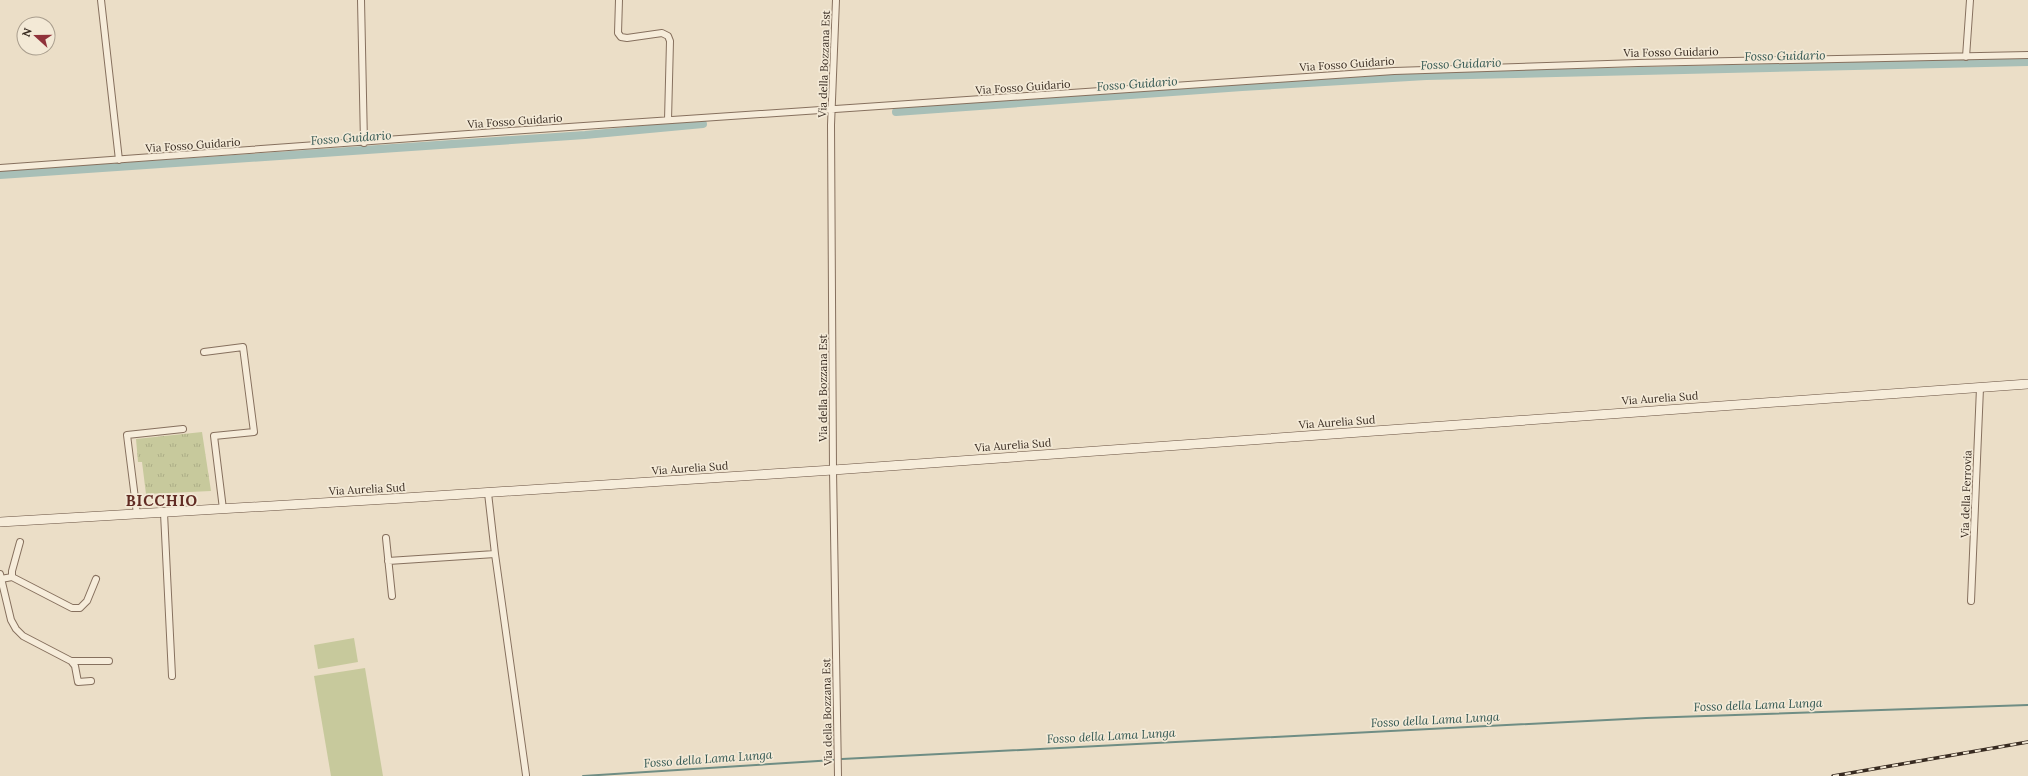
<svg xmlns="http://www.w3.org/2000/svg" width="2028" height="776" font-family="Lora,serif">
<defs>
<pattern id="grass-tufts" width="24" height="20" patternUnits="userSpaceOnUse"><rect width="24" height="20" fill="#c7c99c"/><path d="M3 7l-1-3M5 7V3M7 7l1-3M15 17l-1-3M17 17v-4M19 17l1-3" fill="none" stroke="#acad86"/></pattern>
</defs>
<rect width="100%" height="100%" fill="#ebdec7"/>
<path fill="url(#grass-tufts)" d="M202,432L211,491L146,494L142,462H138L136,439Z"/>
<path fill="#c7c99c" d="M354,638L358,662L318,669L314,645Z
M365,668L383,776H331L314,676Z"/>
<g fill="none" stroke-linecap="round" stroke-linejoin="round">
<path stroke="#6f8d84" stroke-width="2" d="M842,759L1646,718L2028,705
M583,776L834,760"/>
<path stroke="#a8bfb7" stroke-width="8" d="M896,112L1242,87L1426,76L2028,62
M0,175L585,135L703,124"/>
<defs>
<path id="minor" d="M101,0L119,160
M361,0L364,143
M619,0L618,33L621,37L627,38L662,33L668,36L670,41L668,120
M836,0L831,125L833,470L838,776
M1966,57L1970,0
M0,168L510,131L1394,71L1638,63L2028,55
M204,352L243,347L254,432L214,436L223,509
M164,513L172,676
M137,514L127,435L183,429
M386,538L392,596
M495,554L526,775
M388,561L495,554L488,493
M0,574L11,620L16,629L23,636L71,661H109
M12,577V571L20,542
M1,579L12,577L72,608H80L87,601L96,579
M1971,601L1980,388
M71,661L75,666L78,682L91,681"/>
<path id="secondary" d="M0,522L404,498L833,470L2028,384"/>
</defs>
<use href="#minor" stroke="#86705e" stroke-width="8"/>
<use href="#secondary" stroke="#685141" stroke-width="10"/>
<use href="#minor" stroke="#f6ecda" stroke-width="6"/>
<use href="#secondary" stroke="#f6ecda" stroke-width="9"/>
<defs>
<path id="rail" d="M1833,776L2028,742"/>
</defs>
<use href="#rail" stroke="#372a20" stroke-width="3.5"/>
<use href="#rail" stroke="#f3e9d6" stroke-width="2" stroke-dasharray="6" stroke-linecap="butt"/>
</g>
<g text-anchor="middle" stroke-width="3.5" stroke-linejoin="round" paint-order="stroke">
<g font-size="11" fill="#372a20" stroke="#f3e9d6">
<text transform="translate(1671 52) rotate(-1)" y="4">Via Fosso Guidario</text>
<text transform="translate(824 64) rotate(-88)" y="4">Via della Bozzana Est</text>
<text transform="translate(1347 64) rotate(-4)" y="4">Via Fosso Guidario</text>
<text transform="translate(1023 87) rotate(-4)" y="4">Via Fosso Guidario</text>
<text transform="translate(515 121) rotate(-4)" y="4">Via Fosso Guidario</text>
<text transform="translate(193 145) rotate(-4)" y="4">Via Fosso Guidario</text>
<text transform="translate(823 388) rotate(-90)" y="4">Via della Bozzana Est</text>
<text transform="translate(1660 398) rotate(-4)" y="4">Via Aurelia Sud</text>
<text transform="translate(1337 422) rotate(-4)" y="4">Via Aurelia Sud</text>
<text transform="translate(1013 445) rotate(-4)" y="4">Via Aurelia Sud</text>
<text transform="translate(690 468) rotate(-4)" y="4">Via Aurelia Sud</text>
<text transform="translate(367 489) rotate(-3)" y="4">Via Aurelia Sud</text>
<text transform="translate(1966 494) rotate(-88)" y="4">Via della Ferrovia</text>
<text transform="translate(827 712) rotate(-91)" y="4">Via della Bozzana Est</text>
</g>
<g font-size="12" font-style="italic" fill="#315651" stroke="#f3e9d6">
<text transform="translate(1785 56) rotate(-1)" y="4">Fosso Guidario</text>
<text transform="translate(1461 64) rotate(-2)" y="4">Fosso Guidario</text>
<text transform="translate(1137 84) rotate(-4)" y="4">Fosso Guidario</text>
<text transform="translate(351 138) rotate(-4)" y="4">Fosso Guidario</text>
<text transform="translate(1758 705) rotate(-2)" y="4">Fosso della Lama Lunga</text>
<text transform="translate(1435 720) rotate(-3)" y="4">Fosso della Lama Lunga</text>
<text transform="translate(1111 736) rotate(-3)" y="4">Fosso della Lama Lunga</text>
<text transform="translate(708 759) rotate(-4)" y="4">Fosso della Lama Lunga</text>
</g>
<g font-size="15" font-weight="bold" letter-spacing="1" fill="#612b23" stroke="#f3e9d6">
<text x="162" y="506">BICCHIO</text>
</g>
</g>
<g transform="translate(36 36) rotate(291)"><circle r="19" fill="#f3e9d6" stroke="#a89d8d"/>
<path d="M0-3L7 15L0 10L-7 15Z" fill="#90323a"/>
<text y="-6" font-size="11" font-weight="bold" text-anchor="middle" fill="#372a20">N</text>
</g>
</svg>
